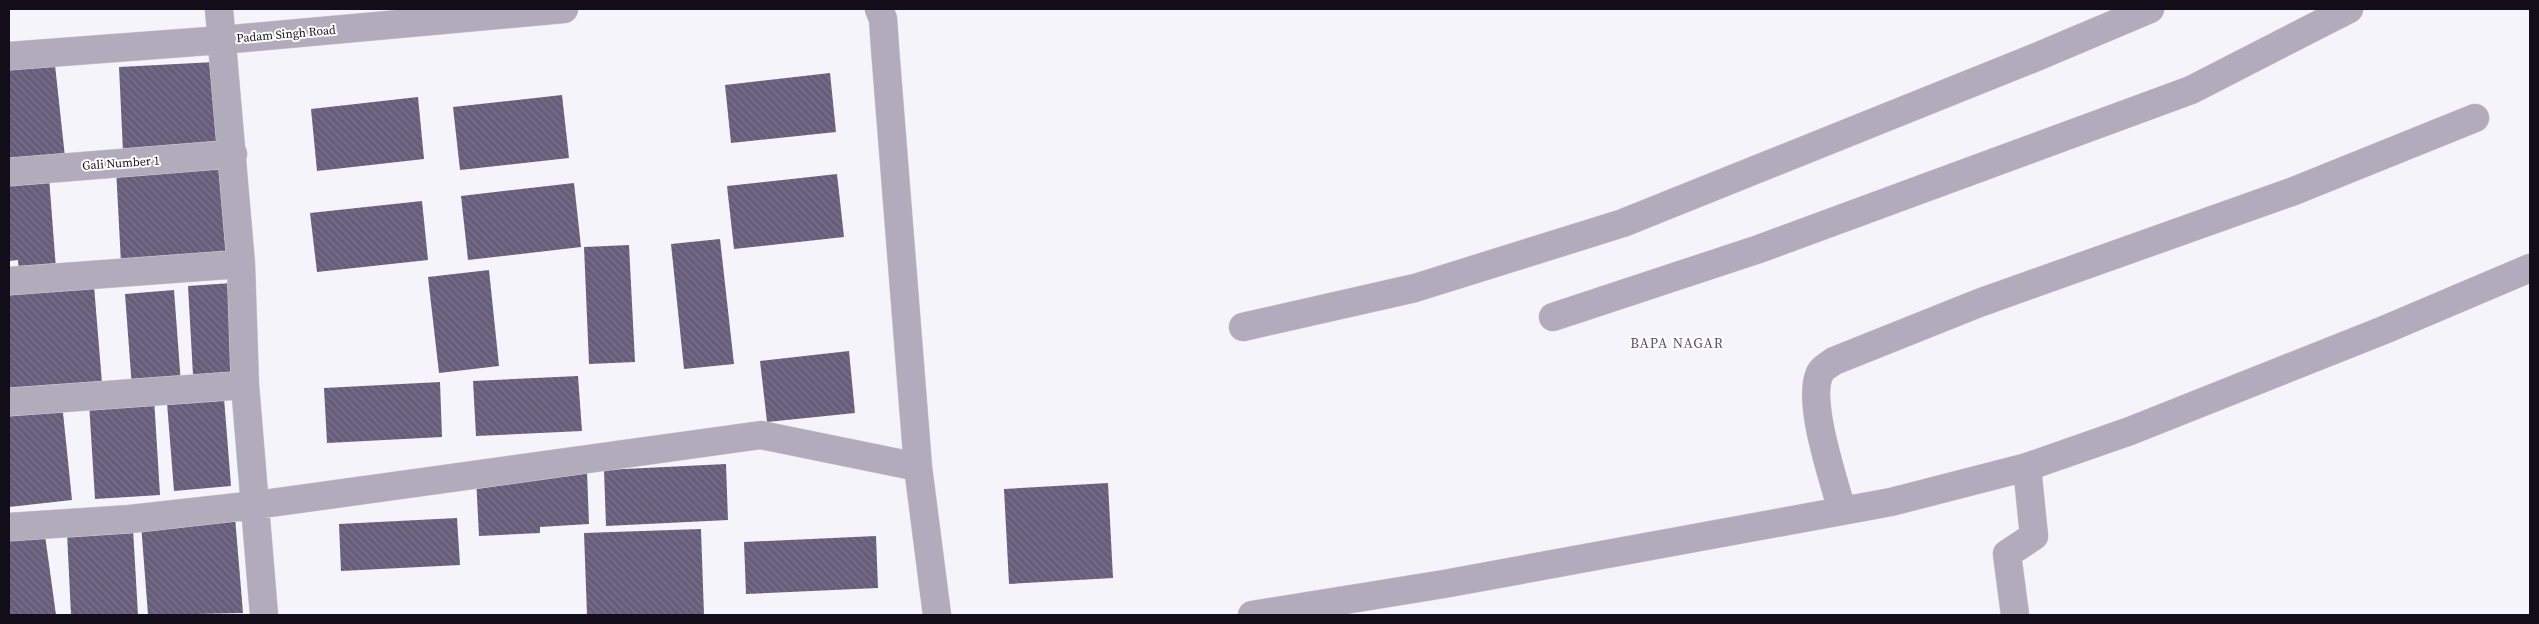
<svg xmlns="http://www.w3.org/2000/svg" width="2539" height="624" font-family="'Source Serif 4',serif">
<defs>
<pattern id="building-back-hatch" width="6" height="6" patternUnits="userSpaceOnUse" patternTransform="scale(1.25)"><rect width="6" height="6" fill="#665d7a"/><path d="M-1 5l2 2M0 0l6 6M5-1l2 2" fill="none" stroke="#7a748a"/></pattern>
</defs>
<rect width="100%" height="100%" fill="#f6f4fb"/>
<path fill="url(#building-back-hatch)" d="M215,62L219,148L123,152L119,67Z
M55,65L65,157L9,163V70Z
M830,73L836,132L731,143L725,85Z
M562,95L569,158L460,170L453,107Z
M418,97L424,159L317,171L311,109Z
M222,161L227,256L121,263L116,168Z
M837,174L844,237L734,249L727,186Z
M49,177L56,269L19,272L18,260L9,261V180Z
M574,183L581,247L468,260L461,196Z
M422,201L428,260L317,272L310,213Z
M720,239L734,364L684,369L671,244Z
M629,245L635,362L589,364L584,247Z
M489,270L499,366L439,373L428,277Z
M232,283L236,372L193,375L188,286Z
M94,286L102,383L9,392V294Z
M174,290L181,384L132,388L125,294Z
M849,351L855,413L767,422L760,361Z
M578,376L582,431L476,436L473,381Z
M440,382L442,437L327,443L324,388Z
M154,398L160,495L95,499L89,403Z
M224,398L231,486L174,491L167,403Z
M62,403L72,500L9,507V409Z
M726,464L728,520L606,526L604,470Z
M587,471L589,524L540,527V533L479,536L476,477Z
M1108,483L1113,578L1009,584L1004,489Z
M235,517L243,613L148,615L141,524Z
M457,518L460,565L341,571L339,524Z
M44,528L56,615H9V533Z
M133,529L138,615H71L67,533Z
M701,529L704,615H587L584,533Z
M876,536L878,588L746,594L744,542Z"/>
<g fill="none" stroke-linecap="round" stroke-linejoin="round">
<defs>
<path id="minor" d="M219,9L241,264L245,385L264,615
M879,9L883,19L885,48L918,467L937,615
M9,56L222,40L564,9
M9,172L233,154
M9,281L241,264
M1553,317L1759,249L2191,90L2349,9
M1243,327L1415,288L1623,223L2034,58L2150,9
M9,402L245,385
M1842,511C1834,480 1806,401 1820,373C1822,368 1830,364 1834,361L1979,303L2294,191L2475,118
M9,527L130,519L256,505L761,435L918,467
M1252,615L1444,584L1891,502L2027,467L2130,431L2384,330L2530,268
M2015,615L2007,554L2034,536L2027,467"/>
</defs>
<use href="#minor" stroke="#d2cfd7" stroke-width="29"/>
<use href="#minor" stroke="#b0acbb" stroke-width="28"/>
</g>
<g text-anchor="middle" stroke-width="4" stroke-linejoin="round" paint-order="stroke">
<g font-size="12" fill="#120e19" stroke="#fff">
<text transform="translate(286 34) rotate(-5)" y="4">Padam Singh Road</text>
<text transform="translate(121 163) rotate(-4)" y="4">Gali Number 1</text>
</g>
<g font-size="14" letter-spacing="1" fill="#5b526e" stroke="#fff">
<text x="1677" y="348">BAPA NAGAR</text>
</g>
</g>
<rect width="2539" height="624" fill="none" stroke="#120e19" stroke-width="20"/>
</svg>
